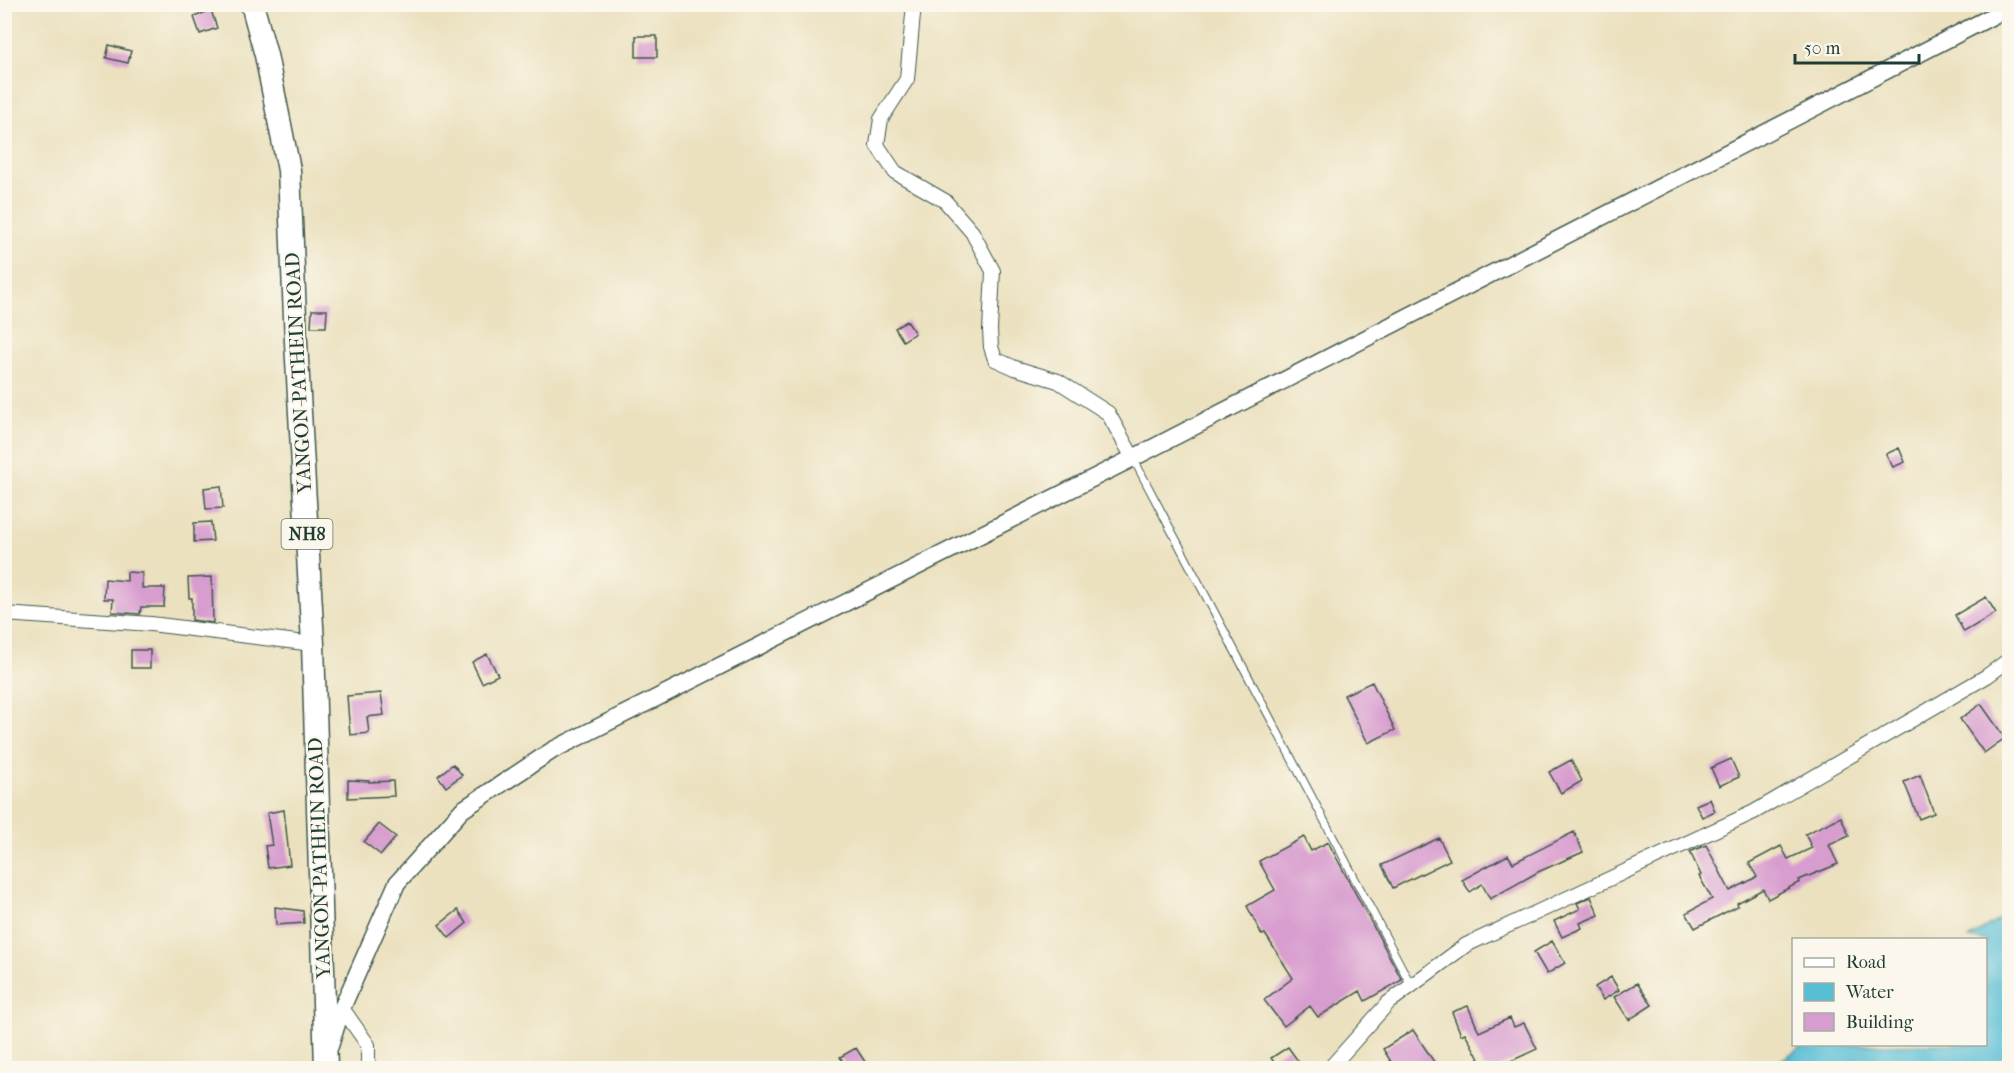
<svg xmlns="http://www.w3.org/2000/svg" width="2014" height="1073" font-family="'IM FELL French Canon',serif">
<rect width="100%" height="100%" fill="#fbf7ec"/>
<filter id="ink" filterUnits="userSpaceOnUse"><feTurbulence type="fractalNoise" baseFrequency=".0167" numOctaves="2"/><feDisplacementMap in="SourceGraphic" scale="12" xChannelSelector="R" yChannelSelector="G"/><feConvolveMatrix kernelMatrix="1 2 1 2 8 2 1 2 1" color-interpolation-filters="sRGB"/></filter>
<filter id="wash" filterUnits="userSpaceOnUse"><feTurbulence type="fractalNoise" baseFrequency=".008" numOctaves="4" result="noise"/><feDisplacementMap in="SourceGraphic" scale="24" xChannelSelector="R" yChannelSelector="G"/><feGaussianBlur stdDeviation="1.35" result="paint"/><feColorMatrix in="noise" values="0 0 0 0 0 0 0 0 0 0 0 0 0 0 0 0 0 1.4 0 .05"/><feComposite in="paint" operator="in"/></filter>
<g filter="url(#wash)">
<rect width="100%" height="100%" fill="#ebe1bf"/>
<path fill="#58bed6" stroke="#3c7e85" stroke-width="1.5" d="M2009,913V1068H1768L1805,1045L1986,1044V940L1968,939Z"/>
<g id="blocks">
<path fill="#d89dcf" d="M211,10L217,28L200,34L194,17Z
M636,36H657V57H636Z
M109,45L131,51L128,63L106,58Z
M312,310H327L326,327H311Z
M907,321L915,333L903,341L895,328Z
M1899,448L1905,462L1893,467L1886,454Z
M221,486L223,508L206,509L204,488Z
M211,522L213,541L194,542V523Z
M127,572L142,573V588H165L164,607H141L140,614L112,612L113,599H104L105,579L127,581Z
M212,577L213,623L192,620V598H189L188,578Z
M1986,597L1996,613L1964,632L1955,615Z
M131,650H150V668H131Z
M487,654L498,675L482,683L472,662Z
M1372,682L1395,730L1368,743L1344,695Z
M381,693L384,715L367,717L369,733L350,735L347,696Z
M1981,704L2005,738L1984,753L1960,719Z
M1731,759L1739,777L1719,786L1711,768Z
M1571,760L1582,781L1561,793L1549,772Z
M453,764L462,775L446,787L438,776Z
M1920,775L1934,813L1919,819L1904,782Z
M348,780L369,781V782L393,781L394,796L348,798Z
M1710,799L1715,811L1702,817L1696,805Z
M284,810L290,865L268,868L265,846L272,845L267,813Z
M1841,817L1849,836L1829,845L1838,864L1799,880L1800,882L1768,899L1763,889L1737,903L1738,906L1695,928L1686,913L1712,899L1699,876L1701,875L1690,852L1706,845L1730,891L1757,877L1749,863L1781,846L1788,859L1812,848L1805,834Z
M379,824L396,837L381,855L364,842Z
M1574,832L1583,852L1538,872L1490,899L1482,884L1470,892L1462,880L1508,855L1513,863Z
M1304,837L1311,851L1328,842L1402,980L1365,1001L1360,991L1318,1017L1310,1006L1284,1026L1264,1000L1293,978L1265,934L1262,935L1247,906L1275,890L1259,861Z
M1439,838L1450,860L1393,888L1382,865Z
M1591,897L1599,915L1580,923L1582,928L1562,937L1554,921L1580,909L1577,903Z
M275,907L303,911L304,923L276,925Z
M458,910L467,923L449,938L439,925Z
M1552,941L1565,963L1547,974L1534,952Z
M1611,977L1619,990L1603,1000L1595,987Z
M1637,983L1652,1005L1629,1020L1614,997Z
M1468,1006L1479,1032L1510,1018L1514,1027L1524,1023L1537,1049L1496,1068H1484L1465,1033L1461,1035L1452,1012Z
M1413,1030L1438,1068H1395L1383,1049Z
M1288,1047L1303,1068H1278L1271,1058Z
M856,1048L869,1068H847L840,1057Z"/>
</g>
</g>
<g filter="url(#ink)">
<use href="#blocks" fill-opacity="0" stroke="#3e5649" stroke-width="1.5"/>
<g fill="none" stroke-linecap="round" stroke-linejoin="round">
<defs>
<path id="service" d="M1133,458L1411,985"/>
<path id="minor" d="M914,4L907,79L881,119L877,145L895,172L945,201L972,232L993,271L990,330L991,347L995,359L1015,368L1058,381L1108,413L1133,458
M4,614L151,624L313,644
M342,1008L368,1045V1068
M1330,1068L1388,1003L1466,945L1754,812L1987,676L2010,659"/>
<path id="tertiary" d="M330,1046L342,1008L397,883L462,810L553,750L1133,458L2010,7"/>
<path id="trunk" d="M252,4L266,55L289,170L296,342L313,644L326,1068"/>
</defs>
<use href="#service" stroke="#3e5649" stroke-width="9"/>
<use href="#minor" stroke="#3e5649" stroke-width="16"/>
<use href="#tertiary" stroke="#3e5649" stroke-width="19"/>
<use href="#trunk" stroke="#3e5649" stroke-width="25"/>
<use href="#service" stroke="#fff" stroke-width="7"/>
<use href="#minor" stroke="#fff" stroke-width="14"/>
<use href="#tertiary" stroke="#fff" stroke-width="16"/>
<use href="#trunk" stroke="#fff" stroke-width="22"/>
</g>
</g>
<g text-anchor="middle" stroke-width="4.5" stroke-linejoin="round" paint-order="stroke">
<rect fill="#fbf7ec" stroke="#61756b" stroke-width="1.5" x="281.5" y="519" width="51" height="30" rx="4.5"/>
<g font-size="18" font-weight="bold" fill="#1f3d34">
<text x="307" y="540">NH8</text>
</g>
<g font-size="20" fill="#1f3d34" stroke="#fbf7ec">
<text transform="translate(298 373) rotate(-93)" y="7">YANGON-PATHEIN ROAD</text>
<text transform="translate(319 858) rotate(-92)" y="7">YANGON-PATHEIN ROAD</text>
</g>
</g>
<rect width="2014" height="1073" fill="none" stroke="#fbf7ec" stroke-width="24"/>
<rect x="1792" y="938" width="195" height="108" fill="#fbf7ec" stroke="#a3ada2" stroke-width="1.5"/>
<rect x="1804" y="958" width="30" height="9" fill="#ffffff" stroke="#a3ada2" stroke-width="1.5"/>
<text x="1846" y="968" font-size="18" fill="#1f3d34">Road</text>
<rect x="1804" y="983" width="30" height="18" fill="#58bed6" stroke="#a3ada2" stroke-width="1.5"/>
<text x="1846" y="998" font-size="18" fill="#1f3d34">Water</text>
<rect x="1804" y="1013" width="30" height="18" fill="#d89dcf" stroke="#a3ada2" stroke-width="1.5"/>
<text x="1846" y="1028" font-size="18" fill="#1f3d34">Building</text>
<path d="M1795 54v9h124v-9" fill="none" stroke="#1f3d34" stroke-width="3"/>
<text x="1804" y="54" font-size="18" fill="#1f3d34" stroke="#fbf7ec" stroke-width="4.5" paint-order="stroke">50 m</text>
</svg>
